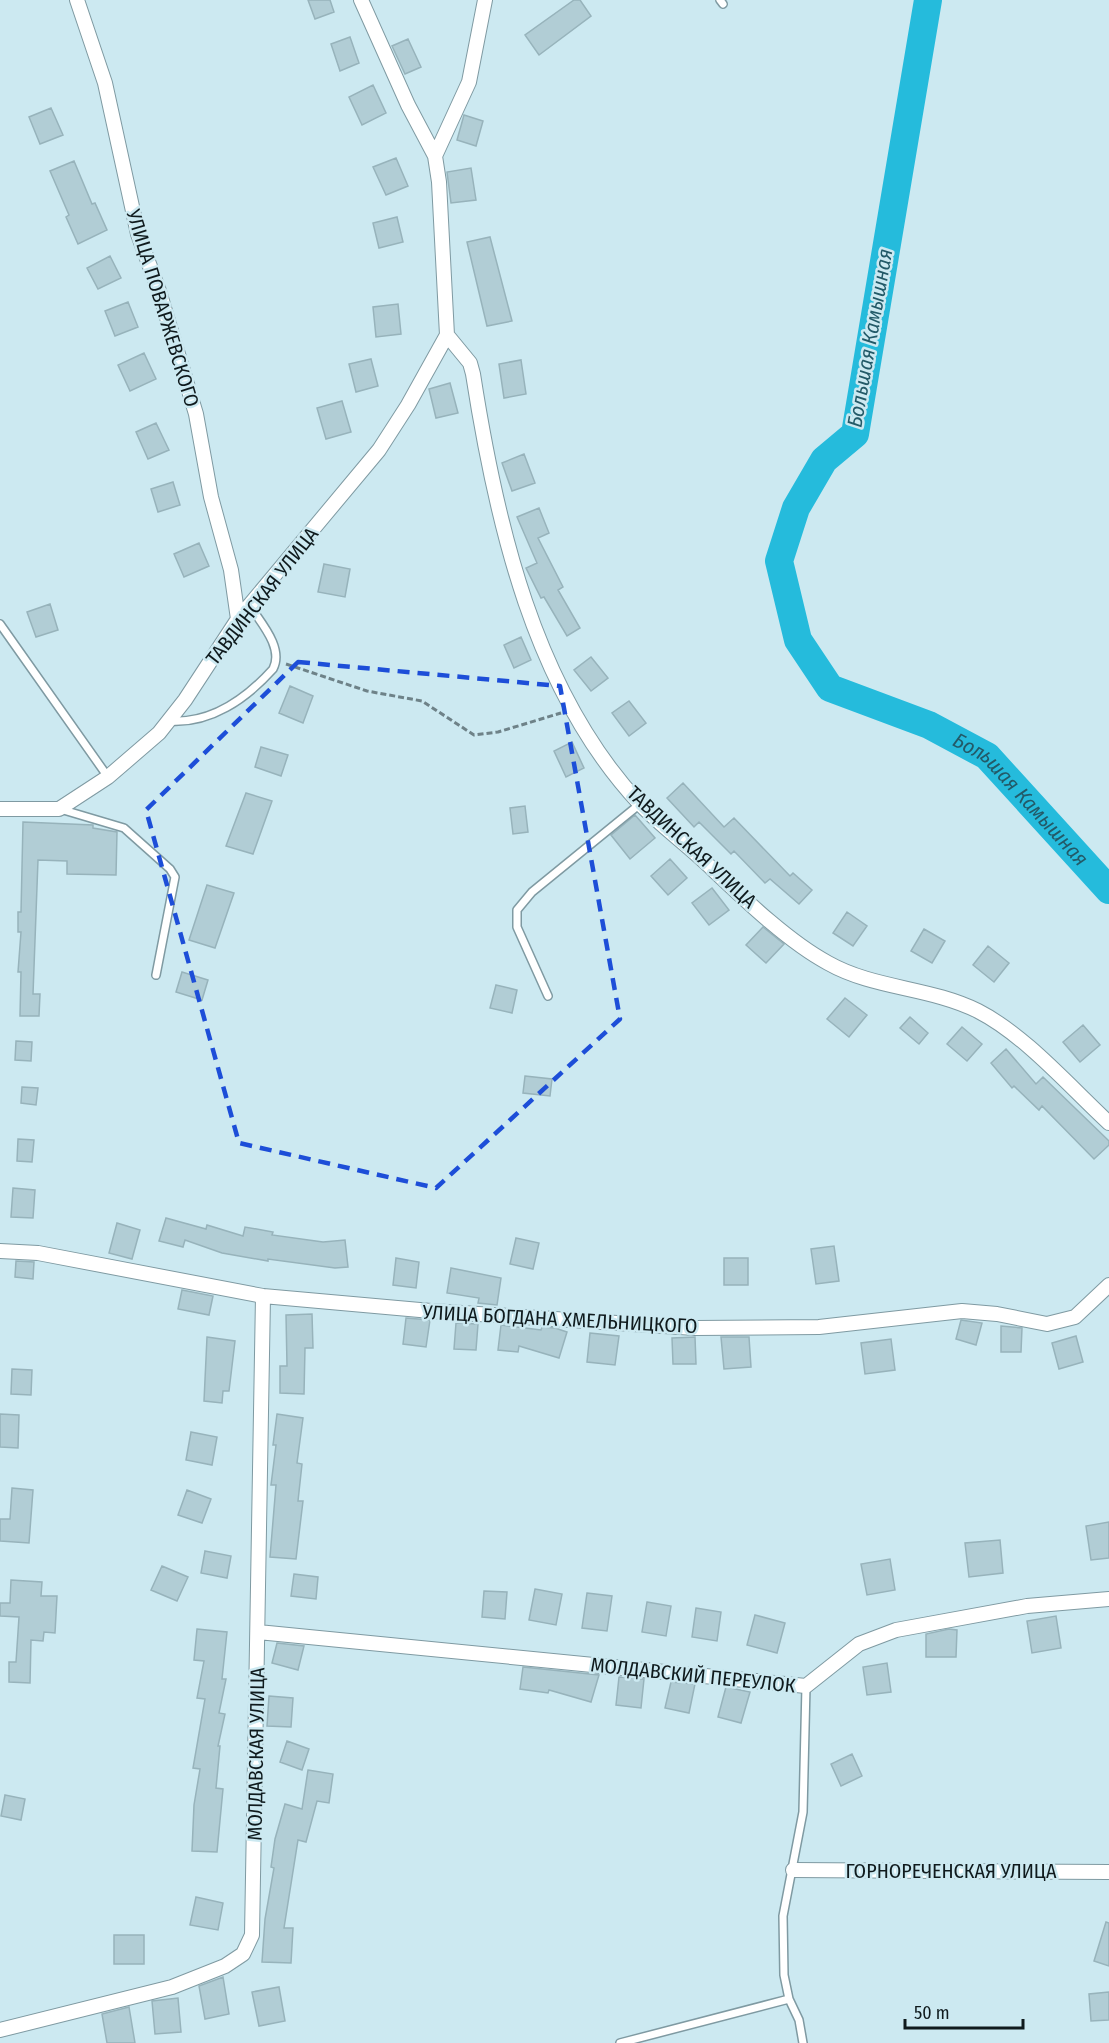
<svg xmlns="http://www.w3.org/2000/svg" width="1109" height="2043" font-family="'Fira Sans Condensed',sans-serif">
<rect width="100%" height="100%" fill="#cce9f1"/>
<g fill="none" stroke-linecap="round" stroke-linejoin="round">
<path stroke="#25bbdc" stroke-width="28" id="s1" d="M928,0L855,434L824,460L796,508L779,561L798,640L830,688L929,725L987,756L1109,890"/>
</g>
<path fill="#b1cdd5" stroke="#97b3bb" stroke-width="1.5" d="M308,0H330L334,12L315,19Z
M574,0H580L591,16L539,55L525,35Z
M350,37L359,63L340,71L331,44Z
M408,39L421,67L405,74L392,46Z
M373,85L386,113L362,125L349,97Z
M51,108L63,135L40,144L29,117Z
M464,115L483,121L476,146L457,140Z
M396,158L408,186L386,195L373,167Z
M74,161L92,204L95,203L107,230L78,244L66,217L69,215L50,171Z
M471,168L476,200L451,203L447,172Z
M397,217L403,242L379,248L373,223Z
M490,237L512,321L487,326L467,242Z
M110,256L121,278L98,289L87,268Z
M128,302L138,327L115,336L105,311Z
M398,304L401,334L376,337L373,307Z
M144,353L156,379L130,391L118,365Z
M371,359L378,386L356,392L349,364Z
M521,360L526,394L504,398L499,364Z
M450,383L458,413L436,418L429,389Z
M342,401L351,432L326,439L317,408Z
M156,423L169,450L148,459L136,432Z
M524,454L535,483L512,491L502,463Z
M173,482L180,505L158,512L151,489Z
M539,508L549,533L538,538L563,587L558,590L580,628L567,636L544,597L541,598L526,568L537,563L517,517Z
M199,543L209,566L184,577L174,554Z
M324,564L350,569L345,597L318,592Z
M50,604L58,630L36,637L27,612Z
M521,637L531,660L514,668L504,645Z
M591,657L608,678L591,691L574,670Z
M290,686L313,696L303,723L279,713Z
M629,701L646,723L629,736L612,713Z
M572,742L584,768L566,777L554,751Z
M261,747L288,755L281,776L255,767Z
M683,783L724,827L734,818L790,876L793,873L812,890L799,904L770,879L765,883L734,851L731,854L699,822L694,827L667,798Z
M246,793L272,801L253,854L226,846Z
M525,806L528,832L513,834L510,808Z
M635,815L655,838L630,859L611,835Z
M23,822L93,825V828L117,832L116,875L67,874V861L38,860L33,994H40L39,1016H20L21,972H18L21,932H18V912H21Z
M670,859L687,878L668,895L651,876Z
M207,885L234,893L215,948L189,940Z
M712,888L729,910L709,925L692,903Z
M847,912L867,926L853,946L833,933Z
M763,927L784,944L766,963L746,945Z
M924,929L945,941L932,963L911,951Z
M988,946L1009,963L994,982L973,965Z
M182,972L208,980L202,1000L176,992Z
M496,985L517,990L512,1013L490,1008Z
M845,998L867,1015L849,1037L827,1019Z
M910,1017L928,1033L919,1044L900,1028Z
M1083,1025L1100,1045L1080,1062L1063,1042Z
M962,1027L982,1044L967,1061L947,1044Z
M16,1041L32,1042L31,1061L15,1060Z
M1006,1049L1036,1084L1043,1077L1109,1141V1145L1094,1159L1042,1106L1039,1110L1014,1086L1012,1088L991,1063Z
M525,1076L552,1079L550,1096L523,1093Z
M22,1087L38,1088L36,1105L21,1103Z
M18,1139L34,1140L32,1162L17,1161Z
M13,1188L35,1190L33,1218L11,1217Z
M166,1218L206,1229L207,1225L243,1236L245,1227L273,1232L272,1235L323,1242L345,1240L348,1267L335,1268L268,1259V1261L222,1253L185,1240L183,1247L159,1241Z
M117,1223L140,1230L132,1259L109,1253Z
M516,1238L539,1243L533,1269L510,1264Z
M834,1246L839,1281L816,1284L811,1249Z
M396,1258L419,1262L416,1288L393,1285Z
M724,1258H748V1285H724Z
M16,1261L34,1262L33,1279L15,1277Z
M451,1268L501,1278L497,1305L478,1303L479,1298L447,1293Z
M182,1290L213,1296L209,1315L178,1309Z
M312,1314L313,1348H305L304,1394L280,1393V1366H287L286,1315Z
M406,1318L430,1320L426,1347L403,1344Z
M961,1320L982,1323L976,1345L956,1339Z
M456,1323L478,1324L476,1350L454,1349Z
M501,1325L541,1330L542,1327L555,1328L567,1332L559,1358L519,1346L518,1352L498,1350Z
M1001,1326L1022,1328L1021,1352H1001Z
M590,1333L619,1336L615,1365L587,1362Z
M1076,1336L1083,1362L1059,1369L1052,1343Z
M207,1337L235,1341L229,1391H223L222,1403L204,1401Z
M695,1337L696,1364H673L672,1338Z
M721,1337H749L751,1367L724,1369Z
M891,1339L895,1370L865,1374L861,1343Z
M12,1369L32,1370L31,1395L11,1394Z
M0,1414L19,1415L18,1448L0,1447Z
M277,1414L303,1418L297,1463L302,1464L298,1501H303L296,1559L270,1557L276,1485H271L276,1445H273Z
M191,1432L217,1437L212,1465L186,1460Z
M12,1488L33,1490L29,1543L0,1541V1519H10Z
M187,1490L211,1499L202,1523L178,1515Z
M1109,1522V1558L1091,1560L1086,1526Z
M1000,1540L1003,1573L969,1577L965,1543Z
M205,1551L231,1556L227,1578L201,1573Z
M890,1559L895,1590L867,1595L861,1564Z
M162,1566L188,1577L177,1601L151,1590Z
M294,1574L318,1577L316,1599L291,1596Z
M11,1580L42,1582L41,1596H57L55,1633L44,1632L43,1641L31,1640L30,1683L9,1682V1662H16L19,1617L0,1616V1603H10Z
M535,1589L562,1594L556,1625L529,1620Z
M484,1591L507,1592L505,1619L482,1617Z
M587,1593L612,1596L607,1631L582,1628Z
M647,1602L671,1606L666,1636L642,1632Z
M696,1608L721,1612L717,1641L692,1637Z
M755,1615L785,1623L777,1653L747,1645Z
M1056,1616L1061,1648L1032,1653L1027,1621Z
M197,1629L227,1632L222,1679H226L219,1713L225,1714L218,1746H220L216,1788L223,1789L217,1852L192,1851L194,1805L200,1769L193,1768L205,1699L197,1698L204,1661L194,1660Z
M949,1629L957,1630L956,1657H926V1634Z
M277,1643L304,1646L298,1670L272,1663Z
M887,1663L891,1692L867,1695L863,1667Z
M523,1667L599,1675L591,1702L549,1690L548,1693L520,1689Z
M619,1677L644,1679L641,1708L616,1705Z
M671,1682L695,1684L689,1713L665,1708Z
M726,1687L750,1692L741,1723L718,1717Z
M269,1696L293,1698L291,1727L267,1726Z
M287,1741L309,1749L302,1770L280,1762Z
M852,1754L862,1776L841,1786L831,1764Z
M308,1770L333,1774L329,1803L317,1801L306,1842L298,1840L284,1928H293L291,1963L262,1962L265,1919L274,1868L271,1867L275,1839L285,1804L302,1809Z
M5,1795L25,1799L21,1820L1,1816Z
M196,1897L223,1903L218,1930L190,1925Z
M1106,1922L1109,1923V1966L1094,1961Z
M114,1935H144V1964H114Z
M223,1977L229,2014L205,2019L199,1986Z
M279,1987L285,2021L259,2026L252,1992Z
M1109,1992V2020L1091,2021L1089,1994Z
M178,1998L181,2032L155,2034L152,2001Z
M129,2007L135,2043H107L102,2014Z"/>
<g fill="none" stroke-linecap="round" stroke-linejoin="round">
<defs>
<path id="service" d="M720,0L723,4
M0,624L108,777
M169,721C210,724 246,699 273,669C284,648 261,623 250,606
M60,809L124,828L170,869L175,877L156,975
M548,996L517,927V910L532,892L640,804
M620,2043L789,1999
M803,2043L799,2020L789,1999L784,1975L783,1916L803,1812L806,1686"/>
<path id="minor" d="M77,0L105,83L138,234L159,291L196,414L211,497L231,570L238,619
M361,0L408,105L435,156L439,182L447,335L470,363L473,374C496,522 534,691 640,804C660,825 685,843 706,863C741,896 787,941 828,963C874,989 930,987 978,1011C1025,1035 1070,1087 1109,1123
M435,156L469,82L485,0
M0,809H59L108,777L159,733L185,700L238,619L379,450L408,405L447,335
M0,1251L38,1253L263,1296L431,1311L695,1328L819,1327L962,1311L997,1314L1047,1324L1075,1317L1109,1285
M258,1632L806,1686L859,1644L896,1630L1027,1606L1109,1599
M793,1870L1109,1872
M0,2030L172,1987L225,1966L243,1954L252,1935L263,1296"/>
</defs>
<use href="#service" stroke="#7f9aa2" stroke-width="10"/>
<use href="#minor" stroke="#7f9aa2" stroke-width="16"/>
<path stroke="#6e8288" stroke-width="3" stroke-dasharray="6 3" stroke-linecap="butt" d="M286,664L367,691L422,701L474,735L498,732L561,713"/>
<use href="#service" stroke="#fff" stroke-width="7"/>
<use href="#minor" stroke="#fff" stroke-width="14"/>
</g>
<path fill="none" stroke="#1d4ed8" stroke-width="4.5" stroke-dasharray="12 8" stroke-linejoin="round" d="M298,662L560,686L620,1019L436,1188L239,1143L146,810Z"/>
<g text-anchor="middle" stroke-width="5" stroke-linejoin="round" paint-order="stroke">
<g font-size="20" fill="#0f1a1d" stroke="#cce9f1">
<text transform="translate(163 308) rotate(73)" y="7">УЛИЦА ПОВАРЖЕВСКОГО</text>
<text transform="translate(262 596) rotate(-52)" y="7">ТАВДИНСКАЯ УЛИЦА</text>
<text transform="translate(692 847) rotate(43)" y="7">ТАВДИНСКАЯ УЛИЦА</text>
<text transform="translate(560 1319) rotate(3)" y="7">УЛИЦА БОГДАНА ХМЕЛЬНИЦКОГО</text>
<text transform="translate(693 1675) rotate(6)" y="7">МОЛДАВСКИЙ ПЕРЕУЛОК</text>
<text transform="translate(256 1754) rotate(-89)" y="7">МОЛДАВСКАЯ УЛИЦА</text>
<text x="951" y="1878">ГОРНОРЕЧЕНСКАЯ УЛИЦА</text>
</g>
<g font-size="21" font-style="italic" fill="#235a68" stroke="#cce9f1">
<text transform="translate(870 338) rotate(-80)" y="7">Большая Камышная</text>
<text dy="7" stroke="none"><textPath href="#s1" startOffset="956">Большая Камышная</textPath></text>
</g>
</g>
<path d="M905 2019v9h118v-9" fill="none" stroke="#0f1a1d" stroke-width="3"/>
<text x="914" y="2019" font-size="18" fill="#0f1a1d" stroke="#cce9f1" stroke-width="4.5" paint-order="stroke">50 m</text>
</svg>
